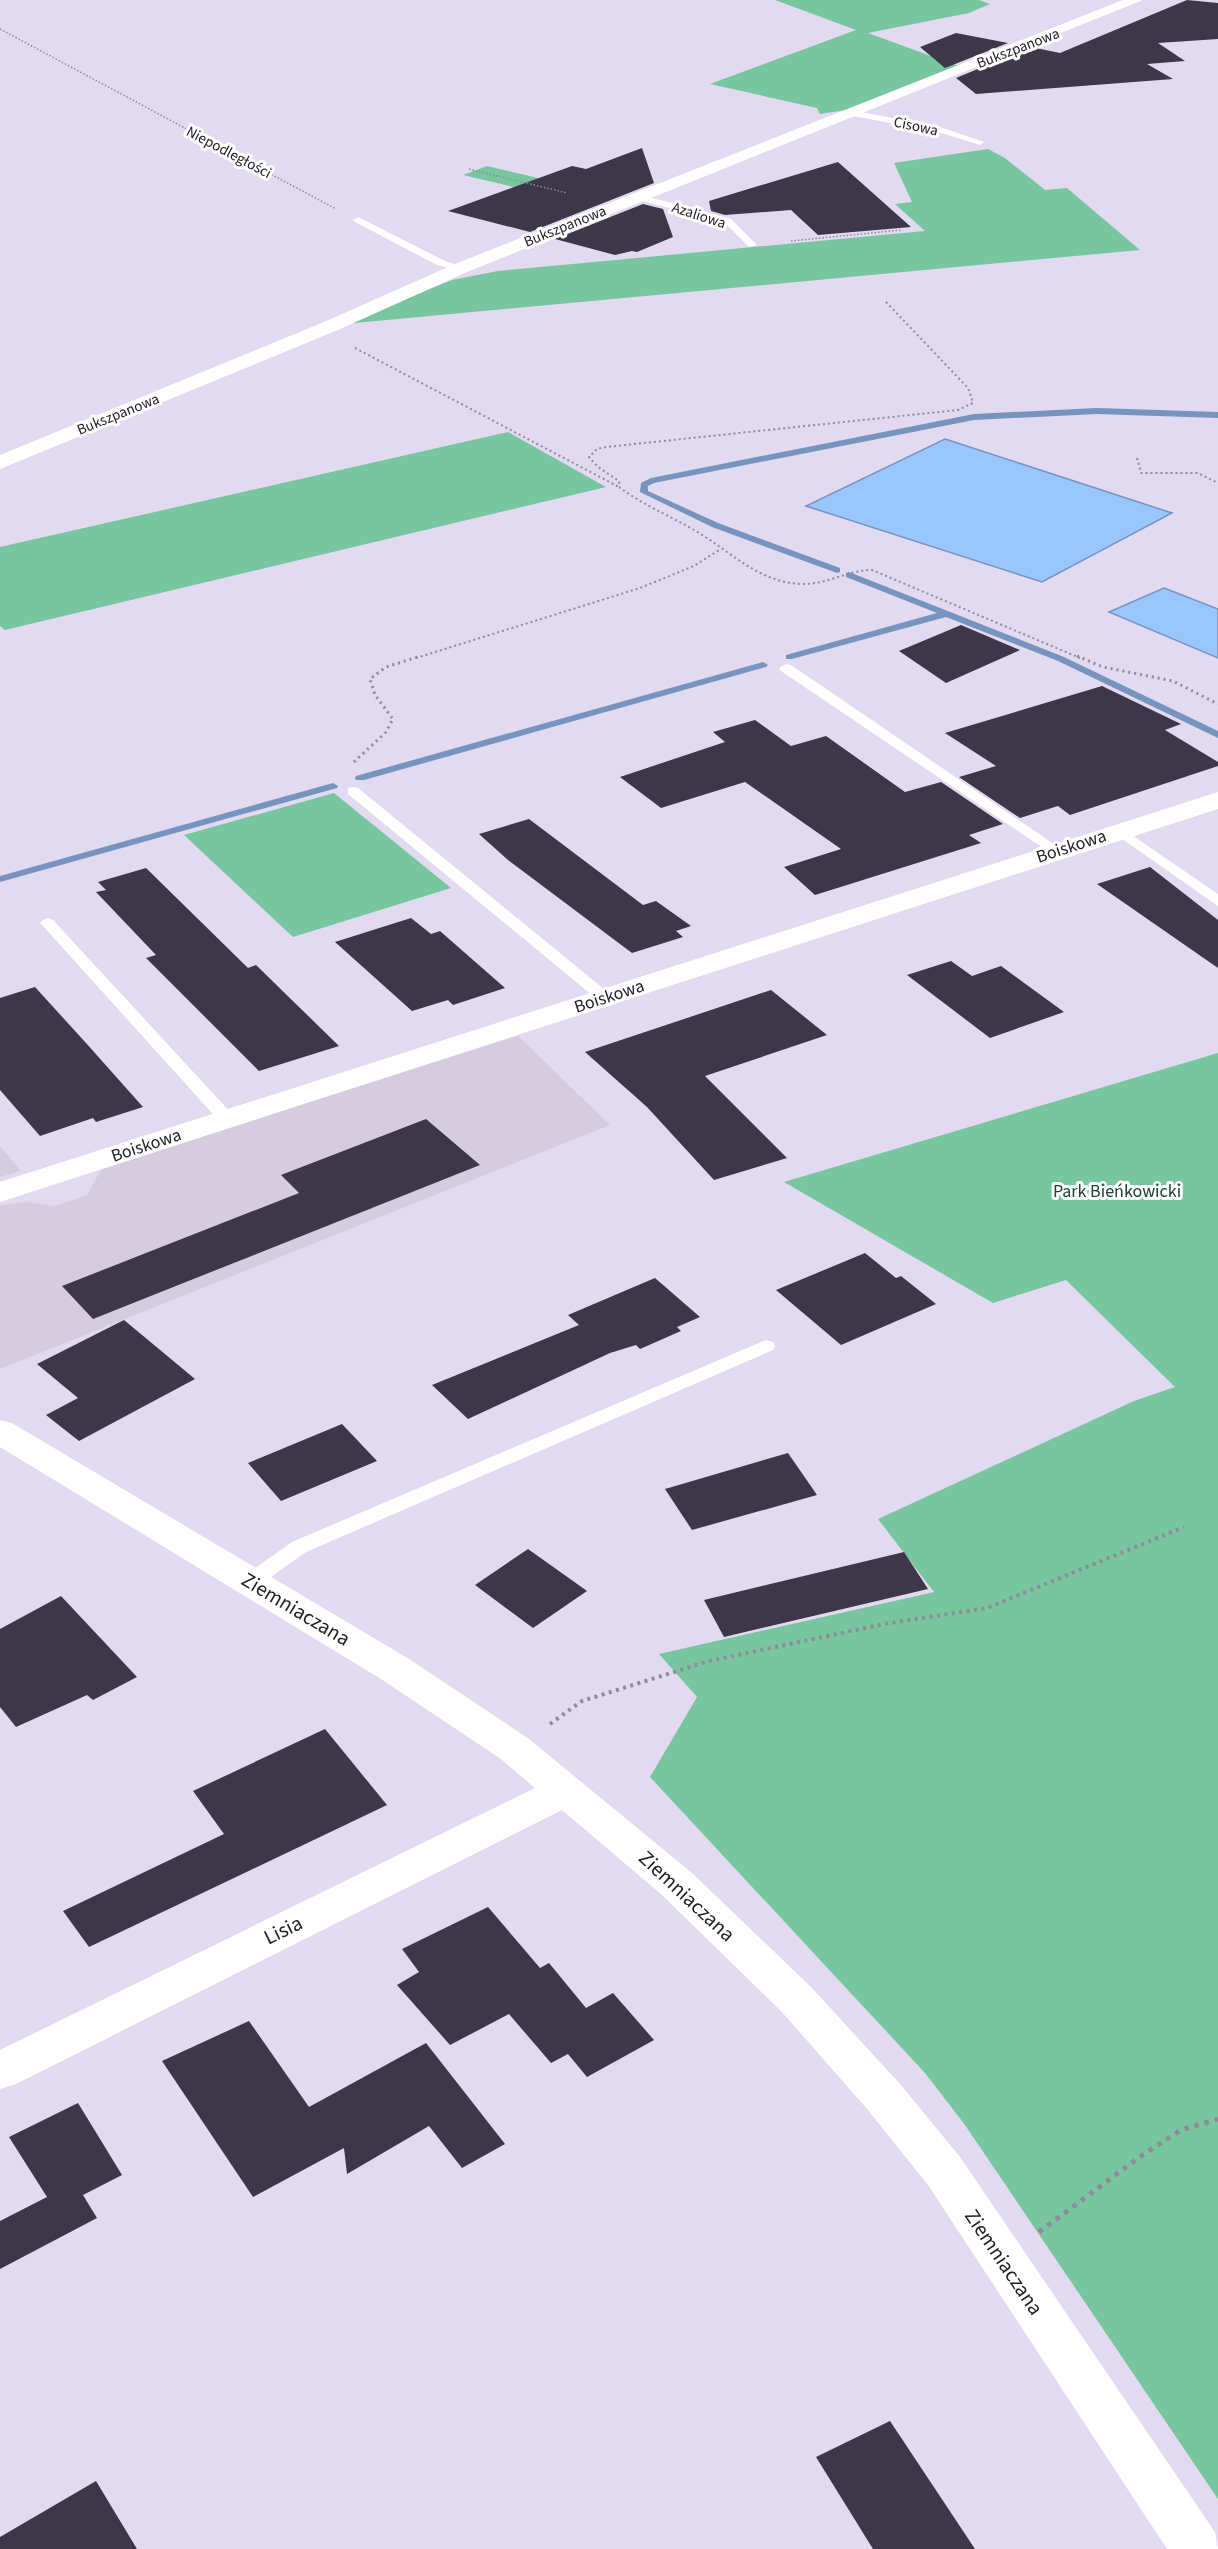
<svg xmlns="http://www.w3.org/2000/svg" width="1218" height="2549" font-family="'Source Sans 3',sans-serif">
<rect width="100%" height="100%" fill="#e1daf1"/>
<path fill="#d6cce0" d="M518,1036L610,1125L0,1369V1205L25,1202L56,1206L87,1195L102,1168Z
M0,1146L21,1171L0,1177Z"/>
<path fill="#77c69f" d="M775,0H979L990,4L969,13L868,33L961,67L846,110L820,114L817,108L710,84L856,30Z
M988,149L1005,158L1045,190L1067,188L1140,250L344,324L452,280L498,271L925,231L895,204L912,202L894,163Z
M487,166L598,192L573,201L463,175Z
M508,432L606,487L5,630L0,626V547Z
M334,793L451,888L293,937L184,835Z
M1218,1053V2499L965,2125L925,2073L650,1777L697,1697L659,1654L934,1592L878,1519L1134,1401L1175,1387L1066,1280L993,1303L784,1182Z"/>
<path fill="#9ac6fe" stroke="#7694be" stroke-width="1.5" d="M945,439L1172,513L1042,582L806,506Z
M1164,588L1218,609V658L1109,612Z"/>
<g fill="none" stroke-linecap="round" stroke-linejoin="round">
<path fill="#7694be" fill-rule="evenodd" d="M1097,408L1218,412V418L1097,414L974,420L654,483L648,486V491L718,523L840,568V572L837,573L712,527L640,492L641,483L651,478L974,414Z
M849,572L1064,657L1218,731V738L1058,661L946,617L792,659H786V655L937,613L846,577V573Z
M763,662L768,665L766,667L364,780H356L355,778L356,776Z
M333,783L338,786L337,788L0,882V876Z"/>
</g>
<path fill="#3d3749" d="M1187,0L1218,3V39L1158,43L1185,61L1147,64L1173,79L976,94L956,78L1031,47L1060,53Z
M956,33L1008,43L945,68L920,47Z
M642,148L654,183L530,232L448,211L572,166L586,169Z
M838,162L911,227L818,235L791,210L725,215L711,211L709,201Z
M643,204L663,209L673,237L637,252L632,251L615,255L555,239Z
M961,625L1020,650L946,683L899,651Z
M1102,686L1181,724L1165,730L1218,762V766L1070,815L1058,806L1020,818L959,777L996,766L945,733Z
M755,720L791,746L826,736L905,792L941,782L1003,824L969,835L981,843L815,895L784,867L841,849L745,782L661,808L620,777L725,742L713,732Z
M529,819L643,905L656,901L691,926L676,931L683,937L632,953L508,860L479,834Z
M1150,867L1218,920V968L1097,884Z
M146,868L248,968L256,965L339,1046L259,1071L146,958L156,955L96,892L106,890L98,882Z
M411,918L431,934L440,931L505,988L453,1005L448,1000L412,1011L335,942Z
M951,961L972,976L1001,966L1064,1012L990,1038L907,975Z
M35,987L86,1043L143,1107L96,1122L93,1118L40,1136L0,1090V998Z
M771,990L827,1035L705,1076L787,1158L714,1180L647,1107L585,1052Z
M426,1119L480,1165L93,1319L62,1286L299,1193L281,1175Z
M865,1253L896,1278L901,1276L936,1304L841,1345L776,1290Z
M655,1278L700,1317L677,1327L681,1331L640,1349L636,1345L610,1353L468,1419L432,1385L579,1325L568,1315Z
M124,1320L195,1379L79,1441L46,1415L78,1398L37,1364Z
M342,1424L377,1461L281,1501L248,1463Z
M788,1453L817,1495L692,1530L665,1489Z
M528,1549L587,1591L533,1628L475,1585Z
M904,1552L928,1589L724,1637L704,1600Z
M61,1596L137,1677L93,1700L87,1695L16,1727L0,1707V1629Z
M325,1729L387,1805L89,1947L63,1911L224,1834L193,1791Z
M488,1907L540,1968L549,1963L586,2008L613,1993L654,2040L587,2077L568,2054L551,2063L509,2014L450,2045L397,1985L419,1972L402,1949Z
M249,2021L309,2107L426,2043L505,2144L462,2168L429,2126L347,2174L344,2148L253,2197L162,2061Z
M78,2103L122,2175L83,2195L97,2218L0,2269V2221L47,2197L9,2137Z
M890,2421L975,2549H873L816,2457Z
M96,2481L137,2549H0V2537Z"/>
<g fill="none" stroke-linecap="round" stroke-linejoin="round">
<path stroke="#908a9b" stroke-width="1.5" stroke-dasharray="1.5 2" stroke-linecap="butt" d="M0,29L336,209
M469,169L567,193
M791,241L901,230"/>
<path stroke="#908a9b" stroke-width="2" stroke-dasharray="2 3" stroke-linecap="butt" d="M886,302L968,388L973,403L958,410L606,447L597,449L589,457L598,467L619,481L620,488L629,494C650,508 672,517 694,530C731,551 759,584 804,584C828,584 848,570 872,570L1080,658
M355,348L619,487
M1137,458L1141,473H1198L1218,483
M416,658L640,588L694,566L719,550"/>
<path stroke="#908a9b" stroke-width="3" stroke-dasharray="2 4" stroke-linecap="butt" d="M1077,656L1103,667L1173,681L1218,704
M354,762L386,732L393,719L375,695L370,679L386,667L421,656"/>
<path stroke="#908a9b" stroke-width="4" stroke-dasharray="3 4.5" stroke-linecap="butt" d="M550,1724L582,1701L709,1661L884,1624L987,1608L1184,1527"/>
<path stroke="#908a9b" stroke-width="5" stroke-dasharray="4.5 6" stroke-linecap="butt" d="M1039,2232L1141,2156L1181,2130L1218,2119"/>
<path fill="#fff" fill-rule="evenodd" d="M851,110L940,127L984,142L980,145L938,132L848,115L847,113Z
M638,194L731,219L757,245L749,247L725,223L635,199L633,197Z
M358,217L445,261L466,268L461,271L437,265L355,222L353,220Z
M786,664L791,665L1064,851L1057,855L1052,854L781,671L779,668Z
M353,787L358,788L610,994L612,997L610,1000H598L348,794V788Z
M1120,827L1218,894V906L1115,834L1113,831L1115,828Z
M48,918L53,920L233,1115L235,1119L233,1123H221L43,926L40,923L43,920Z
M766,1340L773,1342L775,1346L773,1350L306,1552L258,1586H244L241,1581L244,1576L292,1542Z"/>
<path fill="#fff" fill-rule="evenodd" d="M1123,0H1143L467,272L338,330L0,469V455L324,322L455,264Z
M1218,792V809L0,1202V1182Z
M0,1420L12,1423L409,1659L529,1739L692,1873L811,1987L900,2084L960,2157L1215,2532L1218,2549H1167L928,2185L868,2110L781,2011L662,1895L562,1810L16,2084L0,2089V2050L535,1788L501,1759L381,1679L0,1447Z"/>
</g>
<g text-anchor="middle" stroke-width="6" stroke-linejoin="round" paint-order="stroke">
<g font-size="15" fill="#232028" stroke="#fff">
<text transform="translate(1018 48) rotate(-21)" y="5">Bukszpanowa</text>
<text transform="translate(916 126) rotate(12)" y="5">Cisowa</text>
<text transform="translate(229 152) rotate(28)" y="5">Niepodległości</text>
<text transform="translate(699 215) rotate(18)" y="5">Azaliowa</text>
<text transform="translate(565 226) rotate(-22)" y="5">Bukszpanowa</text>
<text transform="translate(118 414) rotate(-22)" y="5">Bukszpanowa</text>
</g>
<g font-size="18" fill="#232028" stroke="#fff">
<text transform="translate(1071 846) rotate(-18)" y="6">Boiskowa</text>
<text transform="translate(609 996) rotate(-18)" y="6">Boiskowa</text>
<text transform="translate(146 1145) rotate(-18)" y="6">Boiskowa</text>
</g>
<g font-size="18" fill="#1a4330" stroke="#fff">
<text x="1117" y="1197">Park Bieńkowicki</text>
</g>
<g font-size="21" fill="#232028" stroke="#fff">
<text transform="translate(296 1609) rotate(31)" y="7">Ziemniaczana</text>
<text transform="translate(687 1896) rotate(43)" y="7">Ziemniaczana</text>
<text transform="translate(283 1930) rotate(-26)" y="7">Lisia</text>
<text transform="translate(1004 2262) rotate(56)" y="7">Ziemniaczana</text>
</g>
</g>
</svg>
